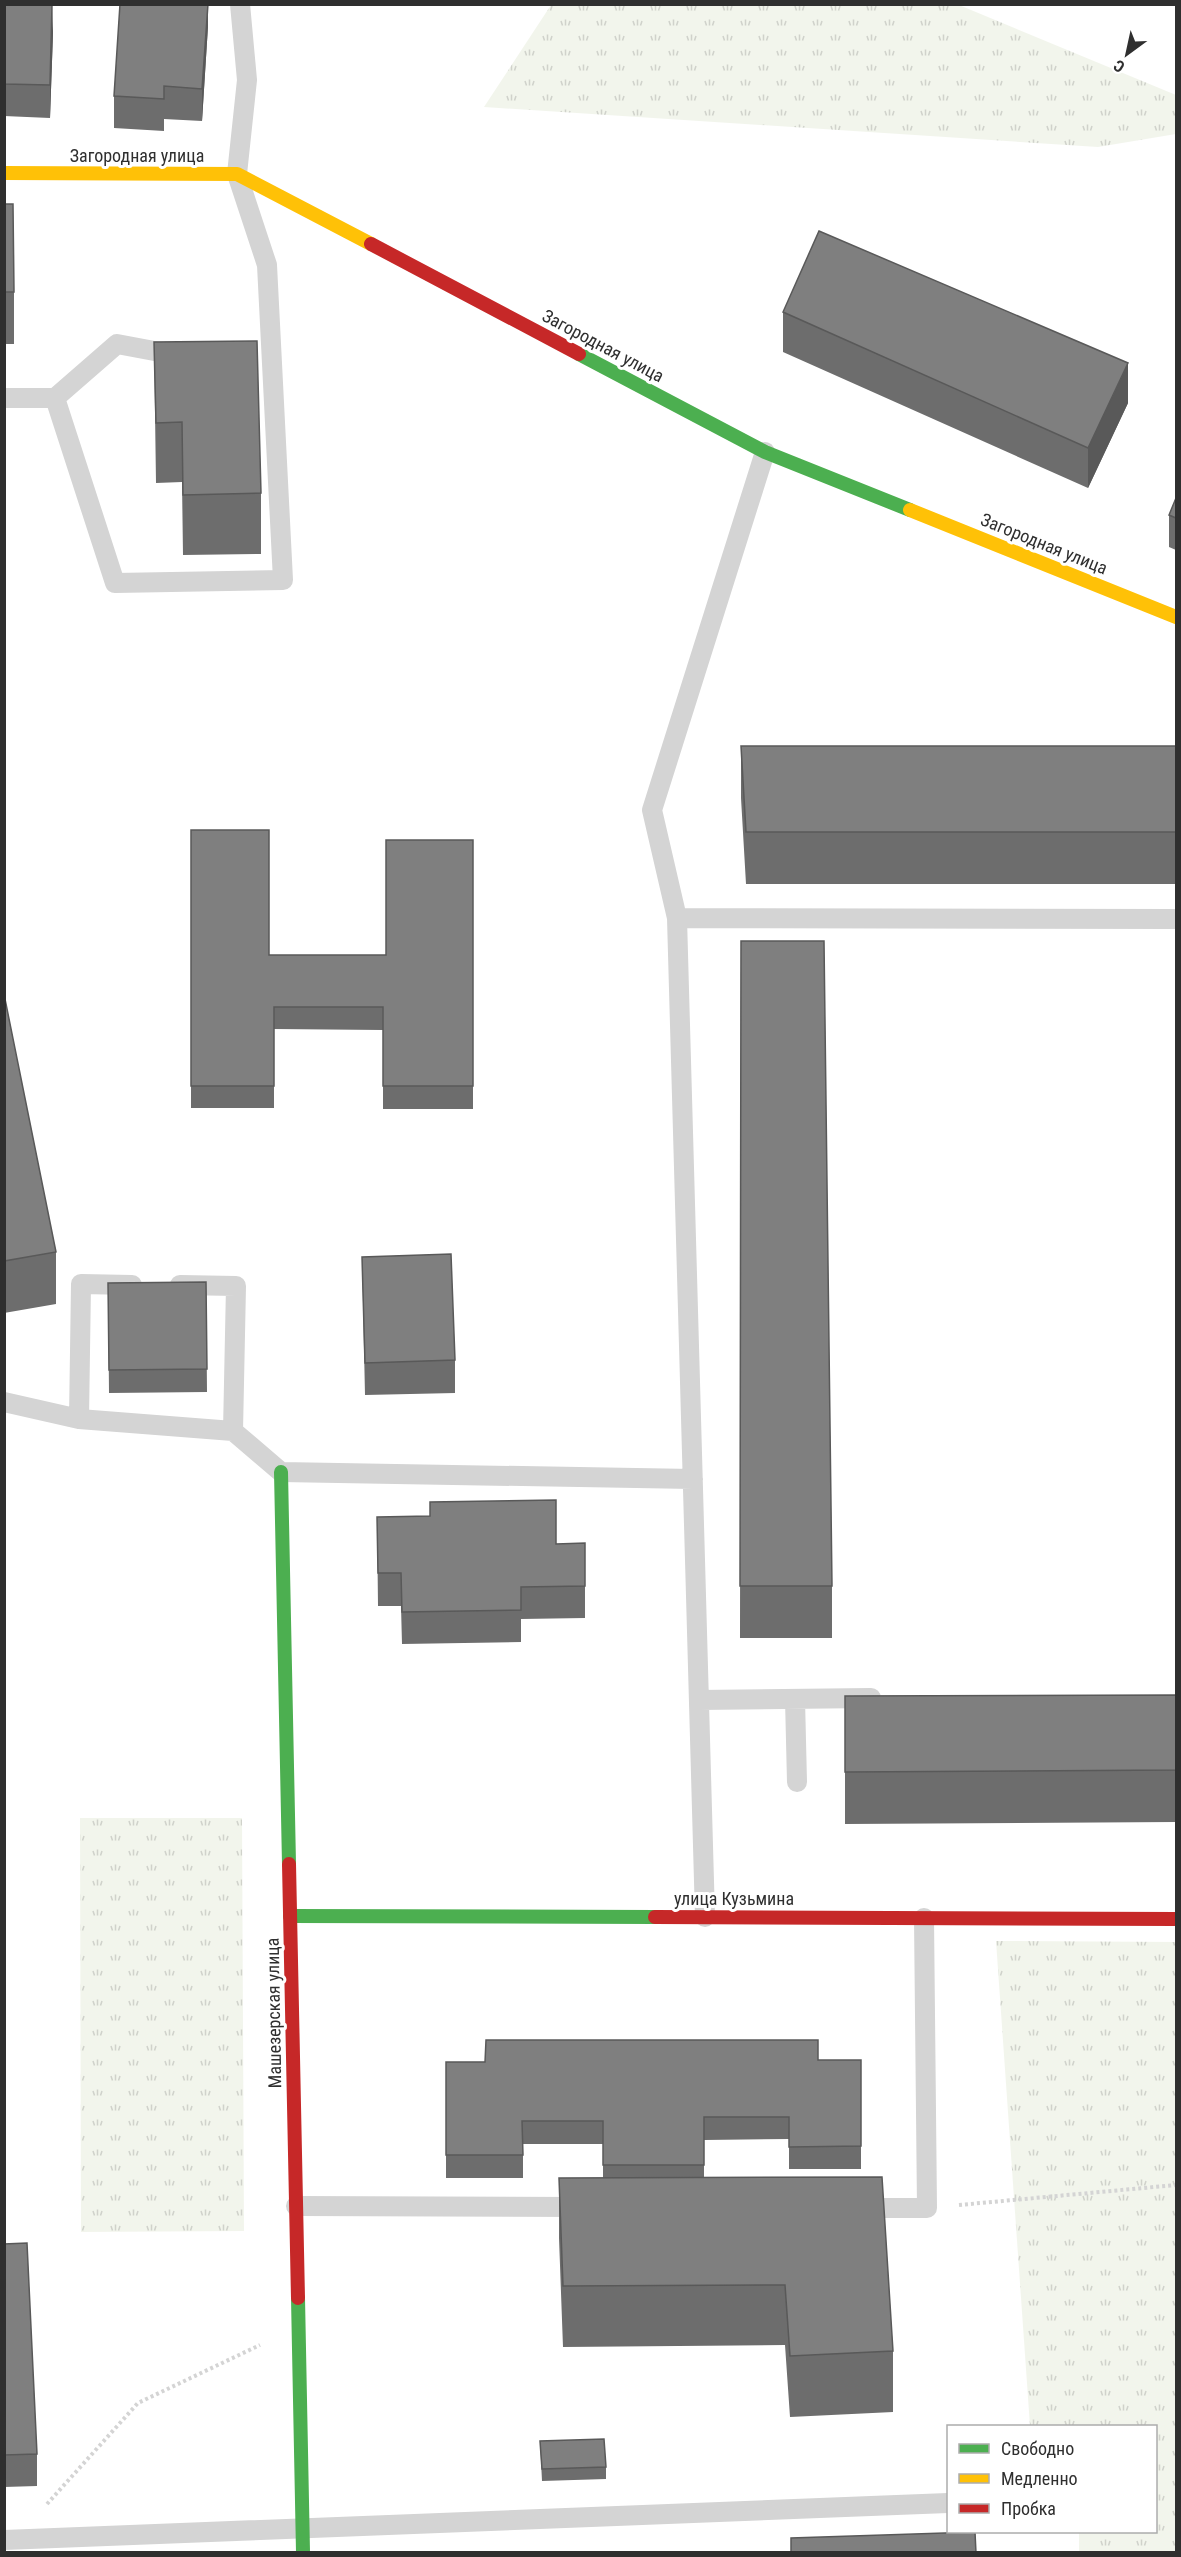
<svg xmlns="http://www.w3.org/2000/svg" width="1181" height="2557" font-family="'Roboto Condensed',sans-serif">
<defs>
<pattern id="park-tufts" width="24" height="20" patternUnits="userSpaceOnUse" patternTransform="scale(1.5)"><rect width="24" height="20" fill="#f2f5ec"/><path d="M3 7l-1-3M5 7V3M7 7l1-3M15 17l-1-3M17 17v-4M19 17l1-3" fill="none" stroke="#d0d2cb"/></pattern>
</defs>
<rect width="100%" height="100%" fill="#fff"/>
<path fill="url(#park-tufts)" d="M959,5L1176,95V134L1098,147L484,107L551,5Z
M80,1818H242L244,2231L81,2232Z
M996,1941L1176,1942V2552H1079V2532H1156V2426H1030Z"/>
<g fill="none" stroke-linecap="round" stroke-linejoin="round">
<path stroke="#d4d4d4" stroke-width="4" stroke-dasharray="3 3" stroke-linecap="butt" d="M959,2205L1176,2185
M47,2504L138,2403L260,2345"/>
<path stroke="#d4d4d4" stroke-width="20" d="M4,398H55L117,344L181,356
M55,398L115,583L283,580L267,265L237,174L247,80L240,4
M677,918L652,810L765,452
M180,1285L236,1286L233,1431
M4,1402L79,1419L233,1431L281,1472L693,1479
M79,1419L81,1284L132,1285
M795,1699L797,1782
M699,1700L871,1698
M705,1917L677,918L1176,919
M296,2206L584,2207
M859,2208H927L924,1918
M4,2540L948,2503"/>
<path stroke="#4caf50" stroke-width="14" d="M579,354L765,452L910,510
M281,1472L289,1864
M290,1916L655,1917
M298,2298L303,2552"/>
<path stroke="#ffc107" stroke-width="14" d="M4,173L237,174L371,244
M910,510L1176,617"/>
<path stroke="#c62828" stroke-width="14" d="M371,244L579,354
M289,1864L298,2298
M655,1917L1176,1919"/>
</g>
<path fill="#6d6d6d" d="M4,4L53,33L50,118L4,116Z
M208,4V26L202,121L164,119V131L114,128V96Z
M4,204L14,292V344H4Z
M783,312L1128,403L1088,488L783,352Z
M154,342L261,493V554L183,555L182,482L156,483Z
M1176,498V550L1169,547V515Z
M741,746H1176V884H746L741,798Z
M191,830L269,955H386L473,840V1109H383V1030L274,1029V1108H191Z
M741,941L832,1586V1638H740Z
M4,994L56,1252V1304L4,1313Z
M362,1257L455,1360V1393L365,1395Z
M206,1282L207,1392L109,1393L108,1283Z
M377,1517L556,1544L585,1543V1618L521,1619V1642L402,1644L401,1606H378Z
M1176,1695V1822L845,1824V1696Z
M861,2060V2169H789V2139L704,2140V2177L893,2351V2412L790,2417L785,2345L563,2347L559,2238V2178H603V2144H523V2178H446V2062Z
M4,2244L37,2454V2486L4,2487Z
M540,2441L606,2467V2479L542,2481Z"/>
<path fill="#595959" d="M53,4V33L50,118V85Z
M208,4V26L202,121V89Z
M1128,363V403L1088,488V448Z"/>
<path fill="#7f7f7f" stroke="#595959" stroke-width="1.5" d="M4,4H52L50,85L4,84Z
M120,4H208L202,89L164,86V99L114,96Z
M4,204H13L14,292H4Z
M819,231L1128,363L1088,448L783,312Z
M257,341L261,493L183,495L182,422L156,423L154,342Z
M1176,498V518L1169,515Z
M741,746H1176V832H746Z
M191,830H269V955H386V840H473V1086H383V1007H274V1086H191Z
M741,941H824L832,1586H740Z
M4,994L56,1252L4,1261Z
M451,1254L455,1360L365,1363L362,1257Z
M206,1282L207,1369L109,1370L108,1283Z
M556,1500V1544L585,1543V1586L521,1587V1610L402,1612L401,1573H378L377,1517L430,1516V1502Z
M1176,1695V1770L845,1772V1696Z
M486,2040H818V2060H861V2146L789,2147V2117H704V2165H603V2121H522L523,2155H446V2062H485Z
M882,2177L893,2351L790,2356L785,2285L563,2286L559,2178Z
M27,2243L37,2454L4,2455V2244Z
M604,2439L606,2467L542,2469L540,2441Z
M975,2532L976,2553H791V2538Z"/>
<g text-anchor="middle" stroke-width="6" stroke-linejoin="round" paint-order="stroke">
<g font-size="18" fill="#2f2f2f" stroke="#fff">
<text x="137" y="162">Загородная улица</text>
<text transform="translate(603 346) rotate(28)" y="6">Загородная улица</text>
<text transform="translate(1044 544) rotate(22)" y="6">Загородная улица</text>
<text x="734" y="1905">улица Кузьмина</text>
<text transform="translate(274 2013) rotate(-91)" y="6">Машезерская улица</text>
</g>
</g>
<rect width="1181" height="2557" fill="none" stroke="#2f2f2f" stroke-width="12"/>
<rect x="947" y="2425" width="210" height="108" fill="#ffffff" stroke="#acacac" stroke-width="1.5"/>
<rect x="959" y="2444" width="30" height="9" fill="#4caf50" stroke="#acacac" stroke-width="1.5"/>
<text x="1001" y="2455" font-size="18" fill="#2f2f2f">Свободно</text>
<rect x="959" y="2474" width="30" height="9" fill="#ffc107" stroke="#acacac" stroke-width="1.5"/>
<text x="1001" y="2485" font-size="18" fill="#2f2f2f">Медленно</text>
<rect x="959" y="2504" width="30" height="9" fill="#c62828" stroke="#acacac" stroke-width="1.5"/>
<text x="1001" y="2515" font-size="18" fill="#2f2f2f">Пробка</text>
<g transform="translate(1127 54) rotate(213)" stroke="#ffffff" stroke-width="4.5" paint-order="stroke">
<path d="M0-4.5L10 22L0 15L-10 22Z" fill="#2f2f2f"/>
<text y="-9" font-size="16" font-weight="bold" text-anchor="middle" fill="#2f2f2f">С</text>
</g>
</svg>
